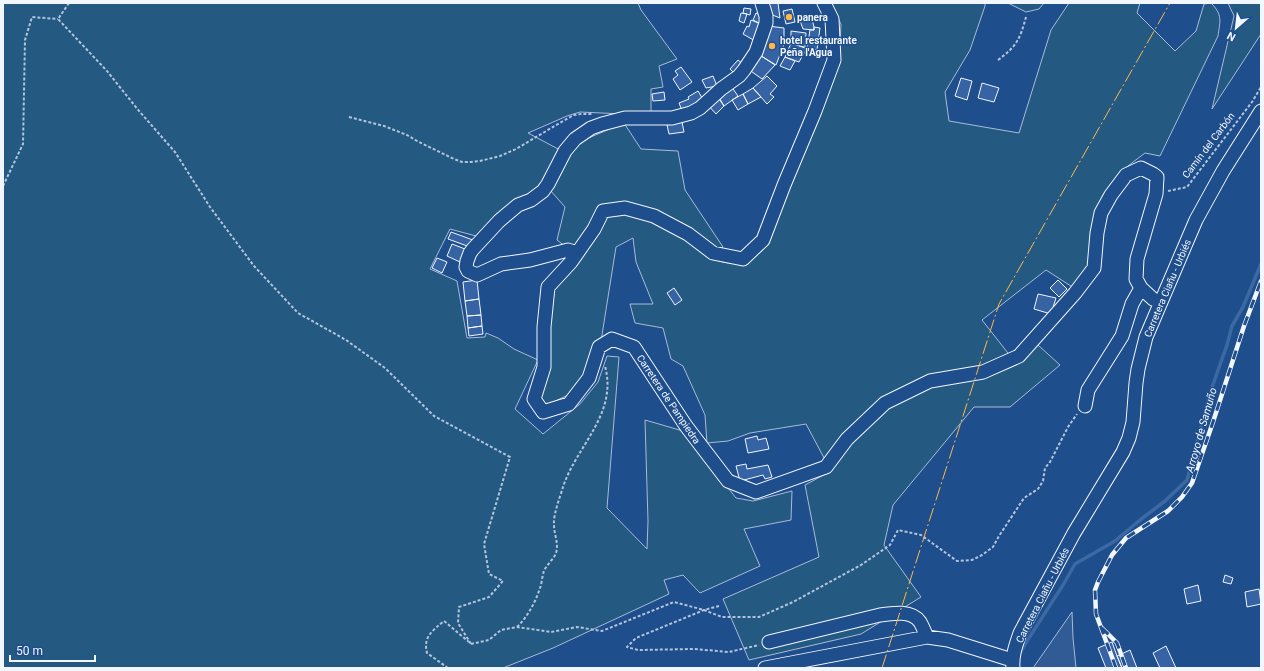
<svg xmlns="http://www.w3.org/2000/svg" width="1264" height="671" font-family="Roboto,sans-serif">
<rect width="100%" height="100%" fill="#1f4e8c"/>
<path fill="#245a82" stroke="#a8bbd7" d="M3,3H638L641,10L677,59L659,66L663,87L651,89V114H623L580,112L567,116L528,133L560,150L624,123L641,149L678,151L685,190L723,247L709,258C739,268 751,266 769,239L839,61L841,24L830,3H985V6L970,50L945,92L949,121L1019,133L1051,30L1069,3H1140L1137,13L1175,51L1196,31L1204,4L1211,3C1223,15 1220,21 1218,36L1160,156L1145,153L1124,169L1098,209L1088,266L1074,288L1046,270L982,320L1015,362L1038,345L1060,365L1010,407H974L893,505L884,545L921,597L861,634L749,660L723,599L819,557L805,485L831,471L806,424L750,433L728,441L707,443L705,415L683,366L671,359L663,328L635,323L630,304H653L636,262L633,238L616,247L602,335L598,366L568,395L545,406L539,398L553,289L582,259L557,240L565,207L542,181L530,196L504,209L476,236L450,229L430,269L457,281L467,338L485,337L486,333L498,338L514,349L538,360L515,409L543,434L580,404L598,382L607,356L619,357L607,508L647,549L648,521L645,420L683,431L736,498L753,501L792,491L791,520L744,529L760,566L700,593L683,575L664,580L669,594L553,648L503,668H3Z
M1008,3H1044L1039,9L1026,12Z
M1228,3H1261V34L1212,109L1234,16Z"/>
<path fill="#305b95" stroke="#a8bbd7" d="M1072,612L1073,638L1076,668H1033Z"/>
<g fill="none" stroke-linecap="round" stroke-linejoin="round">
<path stroke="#3b69a3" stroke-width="3.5" d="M1020,653L1027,641L1063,585L1075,564L1115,541L1140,520L1165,501L1187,480L1210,393L1227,345L1232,326L1243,307L1261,264"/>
</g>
<path fill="#3563a3" stroke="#f2f6ff" d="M765,3H778L780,18L770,14Z
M744,8L751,9L750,15L743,13Z
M792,9L795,22L786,24L783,11Z
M741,13L747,14L744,23L739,21Z
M756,13L762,16L759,23L753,20Z
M811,15L814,27V30L803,29L799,18Z
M751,20L763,25L757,42L743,34L747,26L749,27Z
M768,26L784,28V44L776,65L758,54Z
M814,27L820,28L817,50L807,48L810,30H814Z
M791,31L806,33L805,48L791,43Z
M791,43L807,48L799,62L785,57Z
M758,54L775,65L762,79L748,69Z
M785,57L795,61L790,70L780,66Z
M738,60L745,66L736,75L730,69Z
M681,67L692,82L680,90L673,79L678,75L675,71Z
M713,76L717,86L706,88L702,80Z
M767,76L777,86L770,94L774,97L767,104L753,88Z
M961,78L972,81L967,100L955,96Z
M982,83L999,88L994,102L978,98Z
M731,86L738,96L724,106L717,96Z
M753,88L761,97L748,104L743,94Z
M698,91L704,101L683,113L679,103L689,99L688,97Z
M664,92L665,100L653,101L652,94Z
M717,94L724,106L716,114L707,104Z
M743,94L748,104L738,110L732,100Z
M682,122L684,132L669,134L667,125Z
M451,232L473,240L470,247L448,239Z
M452,244L465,249L460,262L447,256Z
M437,258L447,262L442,273L432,268Z
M477,280L479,299L465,301L463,282Z
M1058,280L1067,289L1059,297L1050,288Z
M674,288L682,300L675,305L667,293Z
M1038,294L1056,298L1051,314L1034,309Z
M479,299L481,315L467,316L465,301Z
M481,315L482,326L468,328L467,316Z
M482,326L483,334L469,336L468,328Z
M757,436L758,440L766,438L769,449L748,453L745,439Z
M746,464L747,469L768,465L772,477L765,479L763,475L740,481L736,466Z
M1225,575L1233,578L1231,584L1223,582Z
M1198,585L1201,601L1187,604L1184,589Z
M1259,589L1261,604L1247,607L1245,592Z
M1112,642L1117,656L1122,668H1106L1098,648Z
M1166,646L1176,668H1160L1153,653Z
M1130,650L1137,668H1122L1117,656Z"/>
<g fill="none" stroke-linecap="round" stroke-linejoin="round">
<defs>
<path id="minor" d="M824,3L832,19L834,60L815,111L784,185L763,240L743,259L713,253L688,234L654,216L625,208L603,211L594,229L571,262L548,287L544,327V367L534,399L543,412L569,404L589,378L599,347L612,339L634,347L686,426L728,481L756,492L826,467L847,439L885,403L930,381L983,372L1019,356L1075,293L1094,268L1097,233L1101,213L1111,195L1126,175L1141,168L1153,174L1157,177L1156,194L1137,259L1136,279L1141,288L1153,299L1160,302
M577,253L568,250L530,260L501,264L477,275L468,271L466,267L467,261L470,253L473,249L499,221L506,215L518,205L531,200L543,191L548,184L565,151L575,139L591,128L602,124L625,118H672L691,113L700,108L721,89L739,76L744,70L756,52L766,23V16L762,3
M1085,406L1088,390L1122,336L1132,304L1141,288
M769,642L880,615C893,613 912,610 920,622C923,627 925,633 927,637
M765,668L927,637L948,640L1012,660
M1013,668C1012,655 1016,645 1020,633L1074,533L1123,452L1129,438L1133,422L1136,383L1138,369L1146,337L1196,220L1223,171L1261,111"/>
</defs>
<use href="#minor" stroke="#f2f6ff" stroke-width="15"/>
<path stroke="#b3c4dc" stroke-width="2" stroke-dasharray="3 2" stroke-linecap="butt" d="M69,3L58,19L107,71L139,111L175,152L210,207L254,266L298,313L346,340L385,368L434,416L510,457L484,544L489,574L503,581L489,597L459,607L458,623L471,644
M998,60C1017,46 1020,39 1026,17
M349,117L384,126L407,135L417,141L454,159L462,162H471L480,161L500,156L516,149L563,121L574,115L581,114H592
M3,186L23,144L25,40L32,17L58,19
M1168,191L1187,187L1252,102L1261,87
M719,606L704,610L636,638L627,647L638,650L694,649L729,652L759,645
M517,627C528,616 535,603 540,588C542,583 542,576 544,571C547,564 554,559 556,553C559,544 554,534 554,525C553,515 560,497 563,487C577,445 618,414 605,366
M471,644L489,640L501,630L517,627L551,632L577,627L602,631L674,602L704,610L722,617H759L793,602L861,565L890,545L898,530L921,535L957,561L972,560L982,555L993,547L999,536L1024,498L1038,489L1043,481L1045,468L1050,462L1068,427L1077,414
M448,668L427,653C423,637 432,631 444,621L469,642"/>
<use href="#minor" stroke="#1f4e8c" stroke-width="13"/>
<defs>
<path id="rail" d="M1102,628L1117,643L1126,668
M1116,668L1096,614L1095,590L1098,582L1112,555L1126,538L1168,511L1182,497L1192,483L1213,422L1244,326L1261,281"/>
</defs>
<use href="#rail" stroke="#f2f6ff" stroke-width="4.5"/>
<use href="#rail" stroke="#1f4e8c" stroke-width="3" stroke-dasharray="9" stroke-linecap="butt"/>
<path stroke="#ffb74d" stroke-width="1" stroke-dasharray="14 3 2 3" stroke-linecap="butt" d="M882,668L999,304L1170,3"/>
</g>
<g fill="#ffb74d" stroke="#1f4e8c" stroke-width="1.5">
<circle cx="789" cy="17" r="4"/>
<circle cx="772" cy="46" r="4"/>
</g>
<g text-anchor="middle" stroke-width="3" stroke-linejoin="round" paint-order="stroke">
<g font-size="10" font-weight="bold" fill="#f2f6ff" stroke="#1f4e8c" text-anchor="start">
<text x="797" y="21">panera</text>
<text x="780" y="44">hotel restaurante<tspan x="780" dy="12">Peña l'Agua</tspan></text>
</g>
<g font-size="10" fill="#f2f6ff" stroke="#1f4e8c">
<text transform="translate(1208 145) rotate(-53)" y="4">Camín del Carbón</text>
<text transform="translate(1167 288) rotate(-67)" y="4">Carretera Ciañu - Urbiés</text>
<text transform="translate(669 399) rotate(56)" y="4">Carretera de Pampiedra</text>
<text transform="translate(1042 595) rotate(-63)" y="4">Carretera Ciañu - Urbiés</text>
</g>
<g font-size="11" font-style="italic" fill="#f2f6ff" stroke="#1f4e8c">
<text transform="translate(1201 430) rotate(-74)" y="4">Arroyo de Samuño</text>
</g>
</g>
<rect width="1264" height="671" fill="none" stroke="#f2f6ff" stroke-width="8"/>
<g transform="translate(1236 28) rotate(208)" stroke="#1f4e8c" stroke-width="3" paint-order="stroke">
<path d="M0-3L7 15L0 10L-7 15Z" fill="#f2f6ff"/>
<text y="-6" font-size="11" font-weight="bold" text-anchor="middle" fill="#f2f6ff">N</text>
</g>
<path d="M10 655v6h85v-6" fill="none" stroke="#f2f6ff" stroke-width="2"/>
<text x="16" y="655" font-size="12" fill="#f2f6ff" stroke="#1f4e8c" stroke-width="3" paint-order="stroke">50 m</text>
</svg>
